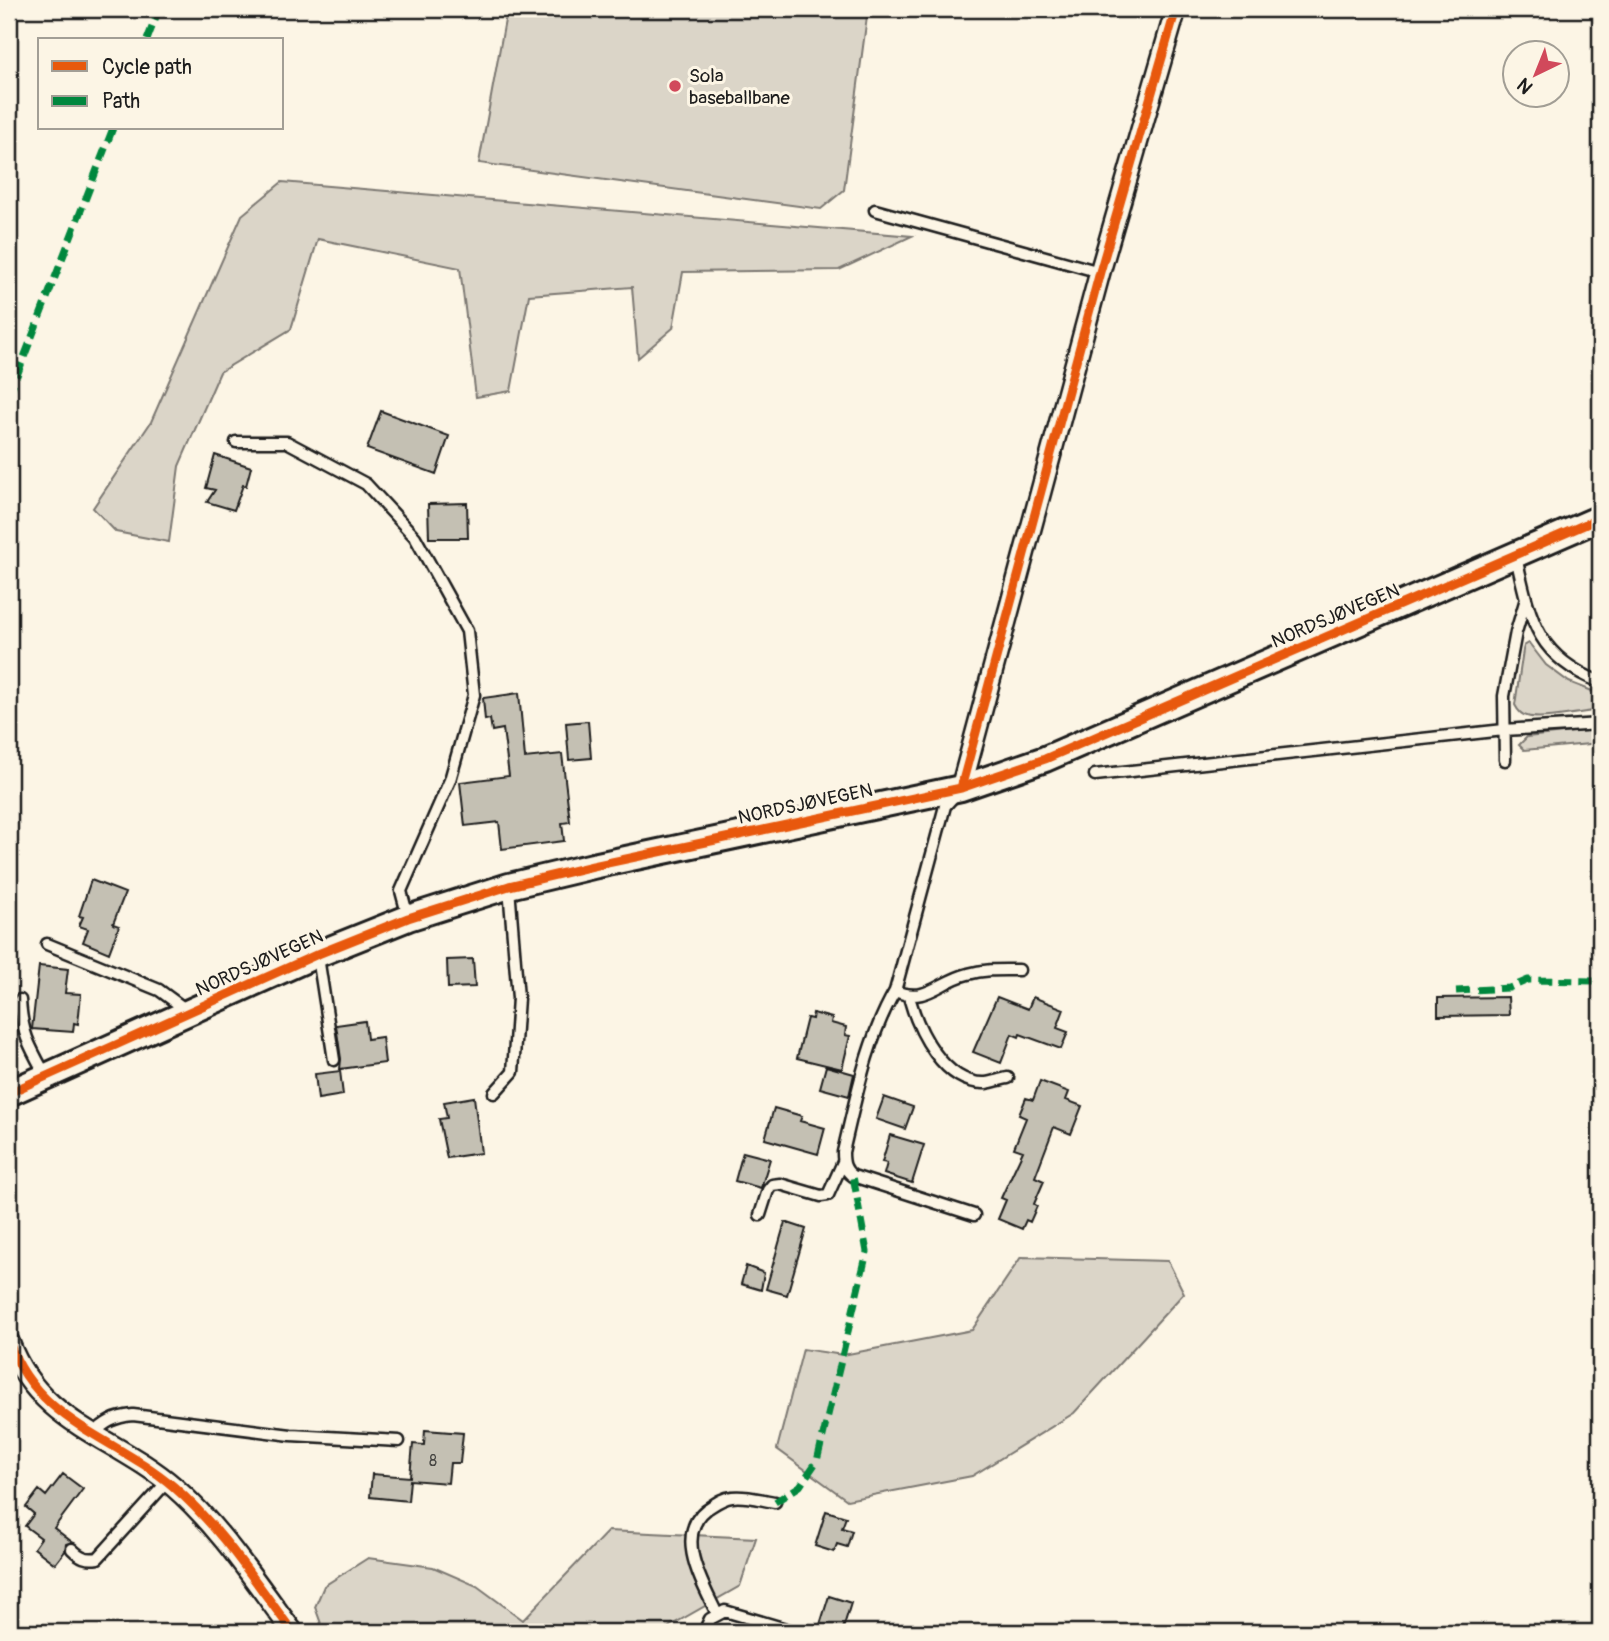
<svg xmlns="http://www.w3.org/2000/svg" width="1609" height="1641" font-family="Pangolin,sans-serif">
<rect width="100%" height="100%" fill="#fcf5e5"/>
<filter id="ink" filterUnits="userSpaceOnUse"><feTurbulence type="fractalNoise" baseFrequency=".0143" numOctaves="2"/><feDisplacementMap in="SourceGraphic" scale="14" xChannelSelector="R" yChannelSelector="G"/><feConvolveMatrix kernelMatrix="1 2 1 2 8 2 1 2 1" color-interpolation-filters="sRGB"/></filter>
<g filter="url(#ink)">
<path fill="#dbd5c8" stroke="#7c7872" stroke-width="2" d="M507,9H868L844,190L821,209L479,163Z
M282,182L912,236L839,270L683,272L673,328L638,358L632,287L529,295L511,391L476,397L460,268L318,239L291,329L220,372L179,466L169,542L116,532L93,508L151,422L242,215Z
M1529,643L1546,665L1569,682L1600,694V710C1583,712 1541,721 1527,716C1521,715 1518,711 1515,705L1523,650L1524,646Z
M1600,729V743L1524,750L1519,745L1527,737Z
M1021,1257L1168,1261L1184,1293L1074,1413L972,1476L847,1500L777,1449L803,1349L843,1355L972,1330Z
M608,1531L756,1538L740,1586L670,1626L665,1632H324L315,1607L324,1586L368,1558L433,1567L477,1586L523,1620Z"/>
<path fill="#c4c0b3" stroke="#1c1c1c" stroke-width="2" d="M381,411L449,436L436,474L367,449Z
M215,455L251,467L246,486L243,485L234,510L207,502L215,490L206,488Z
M467,503L468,538H429L428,504Z
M519,693L525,758L562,754L570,822L562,823L564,841L502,849L499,822L465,826L460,782L509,776L503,729L492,731L490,719L485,720L483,698Z
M588,721L591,758L569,760L566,723Z
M91,880L125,893L113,924L119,926L109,953L83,942L88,929L79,926L83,917L79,916Z
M473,959L475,987L448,988L447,960Z
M39,966L68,969L65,993L81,994L78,1024L74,1023L73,1032L32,1029Z
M997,997L1028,1009L1033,997L1064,1009L1057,1028L1068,1032L1061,1049L1020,1034L1019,1037L1012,1034L1001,1063L973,1052Z
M1508,997L1509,1015L1438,1016V998Z
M813,1013L832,1018L831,1023L846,1027L845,1035L850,1036L842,1069L797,1058L807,1018L812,1019Z
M365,1021L367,1039L382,1037L385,1063L340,1069L341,1059L336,1025Z
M826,1066L854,1074L849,1096L820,1088Z
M340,1071L343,1095L318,1099L315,1074Z
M1040,1081L1069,1092L1066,1100L1082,1106L1071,1134L1054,1127L1035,1177L1044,1181L1034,1204L1037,1206L1030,1222L1026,1220L1022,1229L998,1219L1006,1200L1001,1198L1023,1151L1014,1148L1026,1118L1019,1115L1026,1098L1033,1100Z
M474,1097L481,1153L447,1158L439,1119L447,1118L444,1102Z
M884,1097L913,1107L905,1129L876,1119Z
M774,1108L802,1116L800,1121L825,1128L818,1154L765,1139Z
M890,1135L924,1145L912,1183L884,1174L887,1163L882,1162Z
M743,1152L770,1159L761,1188L735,1181Z
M785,1222L806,1229L787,1295L766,1289Z
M746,1266L764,1273L761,1290L741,1284Z
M425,1430L463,1433L460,1463H450L448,1483L410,1480L408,1501L370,1497L372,1474L410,1477L413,1444L424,1445Z
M63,1474L83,1489L54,1528L72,1542L66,1544L65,1551L55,1564L34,1548L41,1538L25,1526L34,1514L26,1507L39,1490L46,1496Z
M826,1511L846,1517L842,1528L852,1531L847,1547L837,1544L834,1552L815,1546Z
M829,1596L851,1603L842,1632L819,1628Z"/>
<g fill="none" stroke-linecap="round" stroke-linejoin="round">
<defs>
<path id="service" d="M875,210L1100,272
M236,442H287L366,484L415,537L467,631L474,695L450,780L401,891L408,917
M1516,557C1530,618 1536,657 1600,682
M1505,760L1504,696L1516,632L1525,602
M1095,775L1504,730L1600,724
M955,795L945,806L895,991C867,1039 856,1098 843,1152C843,1162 844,1170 853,1176L974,1215
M47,944L159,990L189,1012
M318,957L334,1060
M895,991C927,1004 939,981 968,974C985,969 1002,970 1019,970
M909,997C918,1030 944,1085 986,1083C993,1082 1001,1079 1008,1078
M20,1000C22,1035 30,1047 46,1076
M494,1093L513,1072L518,998L509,888
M760,1215L768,1190L772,1185L780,1184L821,1196L828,1195L843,1162
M92,1435C105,1422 114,1417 133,1415L291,1435L399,1441
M72,1549C80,1557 86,1560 98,1558L167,1482
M717,1614C703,1584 673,1535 707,1509C715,1504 722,1498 732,1497C745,1495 762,1500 775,1502
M704,1632L710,1619L725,1611L796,1632"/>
<path id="minor" d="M961,788L1100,272L1176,9
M9,1342C38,1423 116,1437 174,1487C221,1528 256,1583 293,1632"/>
<path id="tertiary" d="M9,1093L318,954L408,918L509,886L593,866L961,788L1045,759L1600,518"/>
</defs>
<use href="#service" stroke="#1c1c1c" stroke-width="15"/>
<use href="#minor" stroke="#1c1c1c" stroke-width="24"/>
<use href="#tertiary" stroke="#1c1c1c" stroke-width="30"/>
<use href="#service" stroke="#fcf5e5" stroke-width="10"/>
<use href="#minor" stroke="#fcf5e5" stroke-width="19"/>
<use href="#tertiary" stroke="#fcf5e5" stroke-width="24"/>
<path stroke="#00873e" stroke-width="7" stroke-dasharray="14 7" stroke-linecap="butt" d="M147,40L159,9
M9,396L113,128
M1456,991L1509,988L1528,980L1600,981
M775,1502L800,1486L817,1461L867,1252L853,1176"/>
<defs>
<path id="cycleway" d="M961,788L1100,272L1176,9
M9,1093L318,954L408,918L509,886L593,866L961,788L1045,759L1600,518
M9,1342C38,1423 116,1437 174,1487C221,1528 256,1583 293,1632"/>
</defs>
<use href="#cycleway" stroke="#fcf5e5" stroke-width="13"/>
<use href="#cycleway" stroke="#e8590c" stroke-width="9"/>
</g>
</g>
<circle fill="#d1495b" stroke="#fcf5e5" stroke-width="2.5" cx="675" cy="86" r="7"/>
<g text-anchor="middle" stroke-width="6" stroke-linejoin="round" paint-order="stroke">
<g font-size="16" fill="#464542">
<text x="433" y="1466">8</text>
</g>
<g font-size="19" fill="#1c1c1c" stroke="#fcf5e5" text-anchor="start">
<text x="689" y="82">Sola<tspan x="689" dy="22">baseballbane</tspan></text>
</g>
<g font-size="19" fill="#1c1c1c" stroke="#fcf5e5">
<text transform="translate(1335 615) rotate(-23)" y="7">NORDSJØVEGEN</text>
<text transform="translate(805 803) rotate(-12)" y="7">NORDSJØVEGEN</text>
<text transform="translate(259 962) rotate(-24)" y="7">NORDSJØVEGEN</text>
</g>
</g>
<rect width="1609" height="1641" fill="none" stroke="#fcf5e5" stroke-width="35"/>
<rect x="18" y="18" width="1574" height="1606" fill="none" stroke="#1c1c1c" stroke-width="2.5" filter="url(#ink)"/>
<rect x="38" y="38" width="245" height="91" fill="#fcf5e5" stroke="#a29e95" stroke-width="2"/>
<rect x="52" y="61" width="35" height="10" fill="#e8590c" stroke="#a29e95" stroke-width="2"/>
<text x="102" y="74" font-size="21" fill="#1c1c1c">Cycle path</text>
<rect x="52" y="96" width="35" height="10" fill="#00873e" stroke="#a29e95" stroke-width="2"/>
<text x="102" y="108" font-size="21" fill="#1c1c1c">Path</text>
<g transform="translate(1536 74) rotate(223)"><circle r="33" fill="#fcf5e5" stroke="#a29e95" stroke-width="2"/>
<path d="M0-5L12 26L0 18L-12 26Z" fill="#d1495b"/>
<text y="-10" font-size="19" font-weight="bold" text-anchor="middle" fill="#1c1c1c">N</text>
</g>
</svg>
